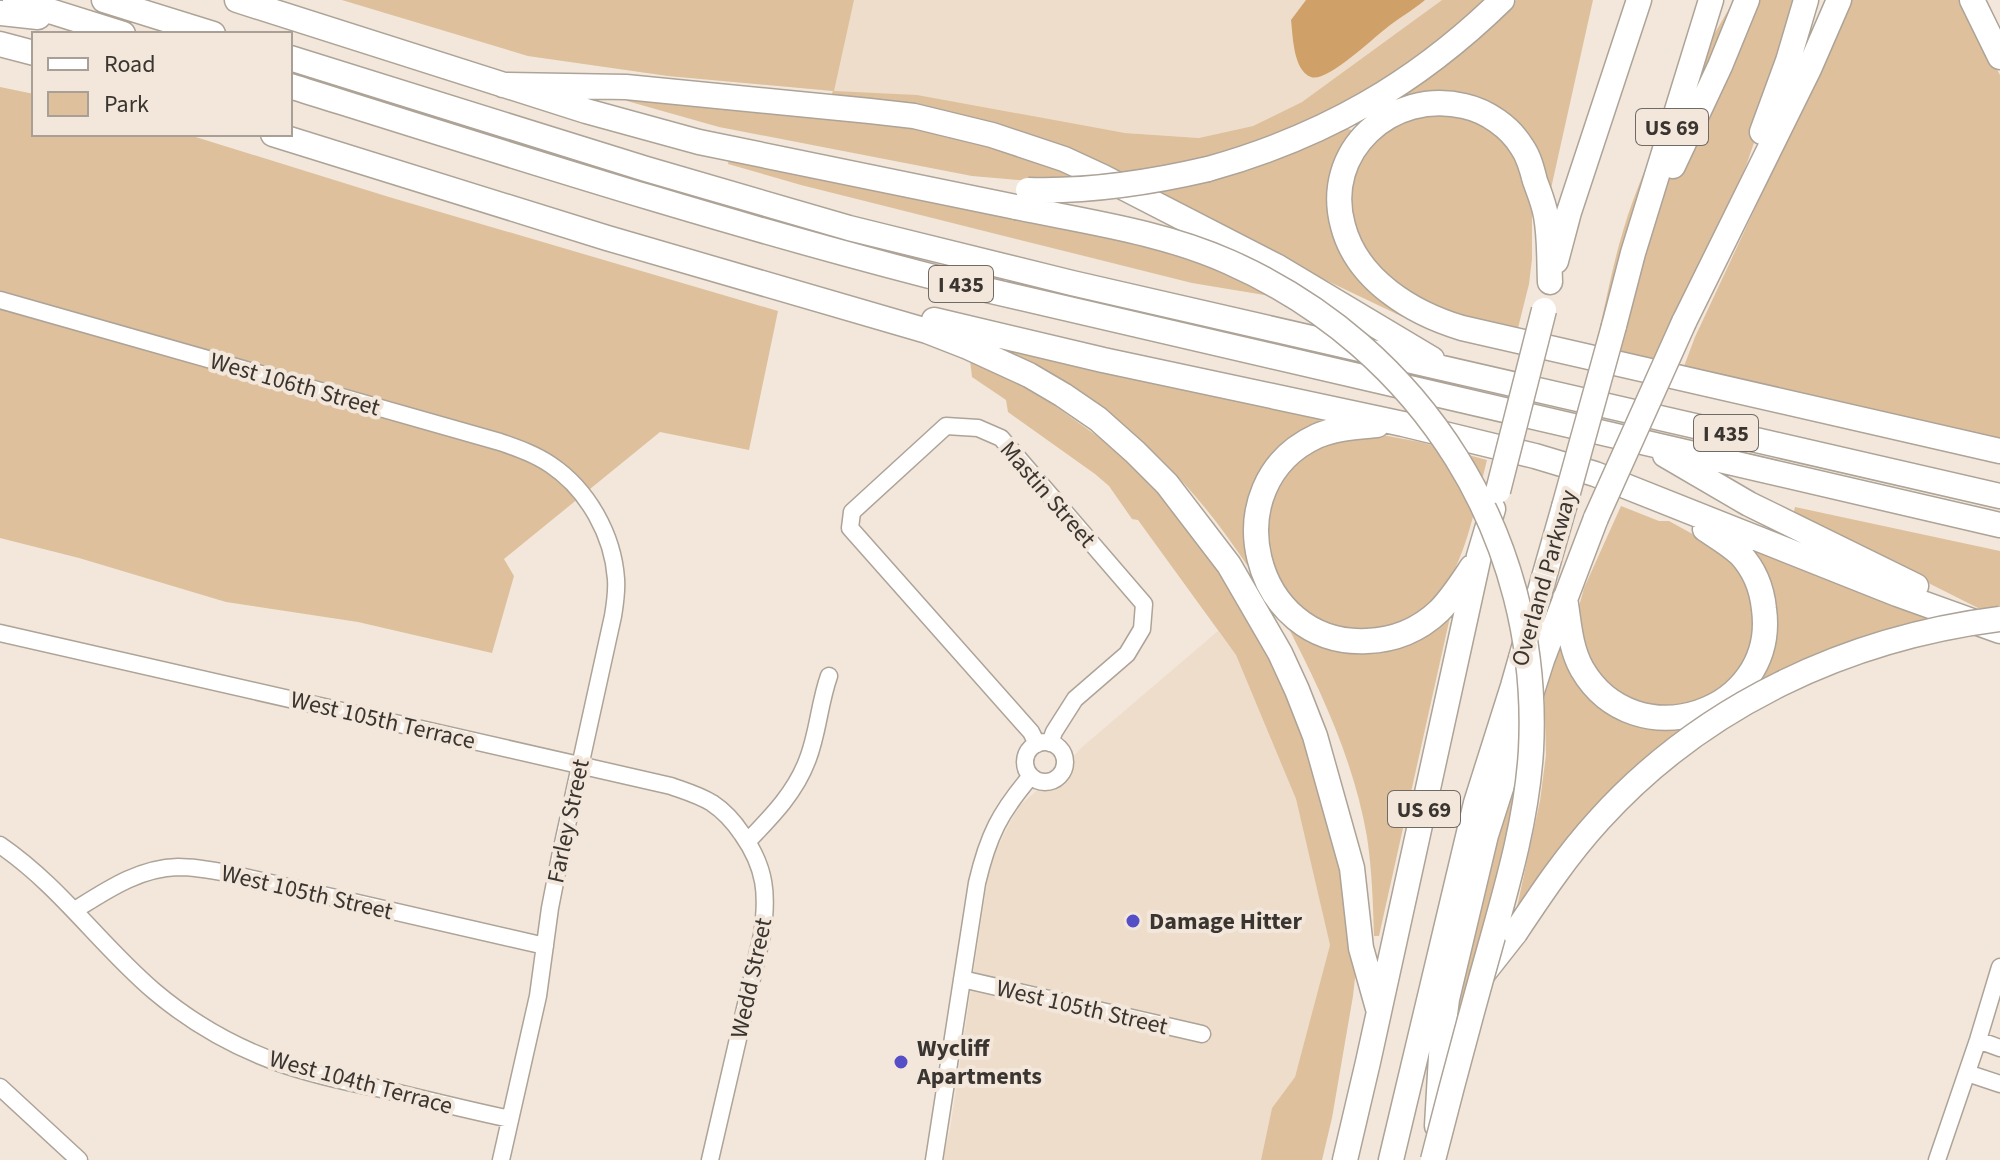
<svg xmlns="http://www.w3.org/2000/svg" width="2000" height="1160" font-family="'Source Sans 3',sans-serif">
<rect width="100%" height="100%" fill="#f2e7da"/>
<path fill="#eeddca" d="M342,0H1442L1302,102L1253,126L1200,138L1125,133L834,91L668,76L528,56Z
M1218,631L1236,655L1296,799L1330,945L1295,1077L1272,1108L1261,1160H942L950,1130L990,862L1018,807L1065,766L1081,748Z"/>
<path fill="#dec09c" d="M342,0H854L834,91L917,95L1125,133L1199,138L1253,126L1302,102L1442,0H1483L1459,23L1408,64L1355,96L1306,124L1224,154L1123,174L831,96L833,91L668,76L528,56Z
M1516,0H1593L1550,193L1503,114L1396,101C1437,70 1482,40 1516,0Z
M1734,0H1797C1782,55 1766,110 1747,163C1721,231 1687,297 1657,363L1594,350C1605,310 1611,270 1623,231C1648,148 1691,74 1734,0Z
M1847,0H1964L1975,28L2000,75V440L1683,369L1695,337L1773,170Z
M0,87L34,94V134H186L389,197L778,311L749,450L660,432L504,559L514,576L492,653L358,622L226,602L79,558L0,538Z
M628,95L908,126L962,137L1058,167L1081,179L1030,181L972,176L719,127L627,101Z
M1457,113L1495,131L1517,159L1532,204V259L1529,284L1517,332L1429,306L1395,283L1369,257L1354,231L1348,203L1351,178L1372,141L1408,117Z
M1346,128L1356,132L1332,211L1407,312L1403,317L1296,266L1148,189L1319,141Z
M729,159L1113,237L1167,251L1202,262L1277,297L1192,283L801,185L728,164Z
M1009,346L1326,416L1324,422L1284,450L1252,562L1247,565C1208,507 1163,453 1105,413C1074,391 1039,373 1006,353Z
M970,360L1004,375L1044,398L1118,451L1146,476L1200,537L1323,750L1357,960L1353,996L1332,1118L1322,1160H1261L1272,1108L1295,1077L1330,945L1296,799L1236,655L1138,520L1132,519L1109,486L1095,474L1008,412L1006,400L972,377Z
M1372,433L1420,442L1487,460C1476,502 1466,563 1438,596C1424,612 1407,623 1387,627C1381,629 1375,631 1369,631C1290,636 1238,542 1283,477C1287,471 1295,466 1301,461C1308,455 1316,445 1324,441C1334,437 1360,435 1372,433Z
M1621,506L1659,521H1669L1707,542L1737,564L1746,583L1755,609L1756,631L1734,681L1710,698L1657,708L1630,701L1609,685L1592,667L1580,637L1578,610L1584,588Z
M1795,507L2000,551V610L1986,612L1793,515Z
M1749,546L1937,619L1745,692L1764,664Z
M1450,617L1379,936H1374C1373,903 1372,870 1367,837C1354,761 1321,691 1286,623L1329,642Z
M1560,632L1591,693L1699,721L1514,921L1540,801L1546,755L1544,677Z
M1521,750L1520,789L1452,1051L1460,985Z"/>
<path fill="#cfa067" d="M1306,0H1425C1412,11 1397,19 1384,30C1371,40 1326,83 1311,77C1293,70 1293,36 1291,20Z"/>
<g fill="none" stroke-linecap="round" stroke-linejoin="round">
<defs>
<path id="minor" d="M0,300L500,442C517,448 535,454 551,465C588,490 613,535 616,579C617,592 615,604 613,616L560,857L550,908L538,996L501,1160
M0,633L671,786C685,791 699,795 712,803C724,811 734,822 742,834C766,868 768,895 762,935L710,1160
M1025 762a20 20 0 1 1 40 0a20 20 0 1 1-40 0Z
M1037,744L1031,732L850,528L852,512L946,426L978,428L1001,438L1144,604L1142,629L1127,654L1075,699L1054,732L1050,743
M748,841C771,817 795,793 807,761C818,734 819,704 829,676
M0,845C61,887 99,944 154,991C193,1024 238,1049 285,1065C318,1076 352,1083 386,1090C427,1100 468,1110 510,1119
M75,910C107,890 139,868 178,867C194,867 211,870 227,873L545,946
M962,979L1202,1034
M1978,1040L2000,1048
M1967,1073L2000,1084
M0,1087L79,1160
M934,1160L977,883C988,836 1000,812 1031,776
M1937,1160L1978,1040L2000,967"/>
<path id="highway" d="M15,0L123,34
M104,0L213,34
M237,0L586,111L699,142L1016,207
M1972,0L2000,57
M0,13L38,17
M0,44L34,53
M290,58L646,169L849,228L1072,283L2000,496
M503,85L626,87L870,111L914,116L992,135L1064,159L1103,177L1278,267L1432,359
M290,86C513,156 735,227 961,284L2000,525
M1762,132L1788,61L1806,0
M273,134L607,238L927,331L968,347L1029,375L1063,395L1098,419L1135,452L1167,484L1229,565L1280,653L1297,690L1315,736L1352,868L1361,948L1379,1012
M1673,166L1720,66L1747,0
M1208,169C1323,137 1416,84 1502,0
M1556,261L1569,212L1639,0
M1550,282C1549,260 1550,237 1546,216C1544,204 1539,192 1535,181C1532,169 1529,157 1522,147C1510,127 1487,111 1464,106C1392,89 1322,151 1343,226C1357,280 1412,313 1462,328L2000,451
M934,320L1103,360L1403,424L1535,456L1595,474L1897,594L2000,631
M1684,322L1809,69L1839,0
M1614,326L1633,253L1711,0
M1377,425C1356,427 1335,428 1317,436C1212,484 1252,647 1367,641C1394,640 1419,630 1439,611C1452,598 1462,582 1472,567
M1665,455L1749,504L1916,586
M1565,598C1569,622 1570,648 1582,669C1635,760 1778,714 1764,609C1762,589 1754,569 1740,554C1729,544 1717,537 1705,529
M1482,975L1515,933
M1437,1126L1442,1039L1447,999L1486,835L1542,660L1596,518
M1345,1160L1368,1062L1479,556L1493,509
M1391,1160L1476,803L1513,686L1564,507"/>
</defs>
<use href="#minor" stroke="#ada397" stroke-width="19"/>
<use href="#highway" stroke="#ada397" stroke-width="27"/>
<use href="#minor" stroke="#fff" stroke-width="16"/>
<use href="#highway" stroke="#fff" stroke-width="24"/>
<defs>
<path id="highway-bridge" d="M1028,190C1090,192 1148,183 1208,169
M1016,207C1088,222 1162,232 1229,262C1423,348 1542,538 1531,750C1527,818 1508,883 1490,947C1470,1018 1451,1089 1433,1160
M1498,491L1544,310
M1564,507L1614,326
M1596,518L1684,322
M1515,933C1541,894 1567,855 1599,820C1703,705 1848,638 2000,619"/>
</defs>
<use href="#highway-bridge" stroke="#ada397" stroke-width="27" stroke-linecap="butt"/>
<use href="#highway-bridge" stroke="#fff" stroke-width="24"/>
</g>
<g fill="#564ec6" stroke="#f2e7da" stroke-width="3">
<circle cx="1133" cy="921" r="8"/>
<circle cx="901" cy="1062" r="8"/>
</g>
<g text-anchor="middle" stroke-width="8" stroke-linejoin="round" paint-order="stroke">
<g fill="#f2e7da" stroke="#716a63" stroke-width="2">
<rect x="1636" y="109" width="72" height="36" rx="6"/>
<rect x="929" y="266" width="64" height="36" rx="6"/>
<rect x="1694" y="415" width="64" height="36" rx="6"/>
<rect x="1388" y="791" width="72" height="36" rx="6"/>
</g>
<g font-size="22" font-weight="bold" fill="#3a3530">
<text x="1672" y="135">US 69</text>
<text x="961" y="292">I 435</text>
<text x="1726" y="441">I 435</text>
<text x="1424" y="817">US 69</text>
</g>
<g font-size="24" fill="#3a3530" stroke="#f2e7da">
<text transform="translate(295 384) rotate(16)" y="8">West 106th Street</text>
<text transform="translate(1048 494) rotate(49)" y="8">Mastin Street</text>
<text transform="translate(1544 578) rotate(-74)" y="8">Overland Parkway</text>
<text transform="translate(383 720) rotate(13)" y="8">West 105th Terrace</text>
<text transform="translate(568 821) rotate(-78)" y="8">Farley Street</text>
<text transform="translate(307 892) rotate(13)" y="8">West 105th Street</text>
<text transform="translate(751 978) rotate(-78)" y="8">Wedd Street</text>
<text transform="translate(1082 1007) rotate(13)" y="8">West 105th Street</text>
<text transform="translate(361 1082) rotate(15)" y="8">West 104th Terrace</text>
</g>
<g font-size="24" font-weight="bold" fill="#3a3530" stroke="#f2e7da" text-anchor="start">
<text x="1149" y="929">Damage Hitter</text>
<text x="917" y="1056">Wycliff<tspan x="917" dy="28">Apartments</tspan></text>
</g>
</g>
<rect x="32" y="32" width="260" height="104" fill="#f2e7da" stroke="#a8a096" stroke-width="2"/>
<rect x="48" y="58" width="40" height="12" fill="#ffffff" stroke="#a8a096" stroke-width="2"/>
<text x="104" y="72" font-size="24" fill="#3a3530">Road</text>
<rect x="48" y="92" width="40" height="24" fill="#dec09c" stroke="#a8a096" stroke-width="2"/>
<text x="104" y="112" font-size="24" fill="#3a3530">Park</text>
</svg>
